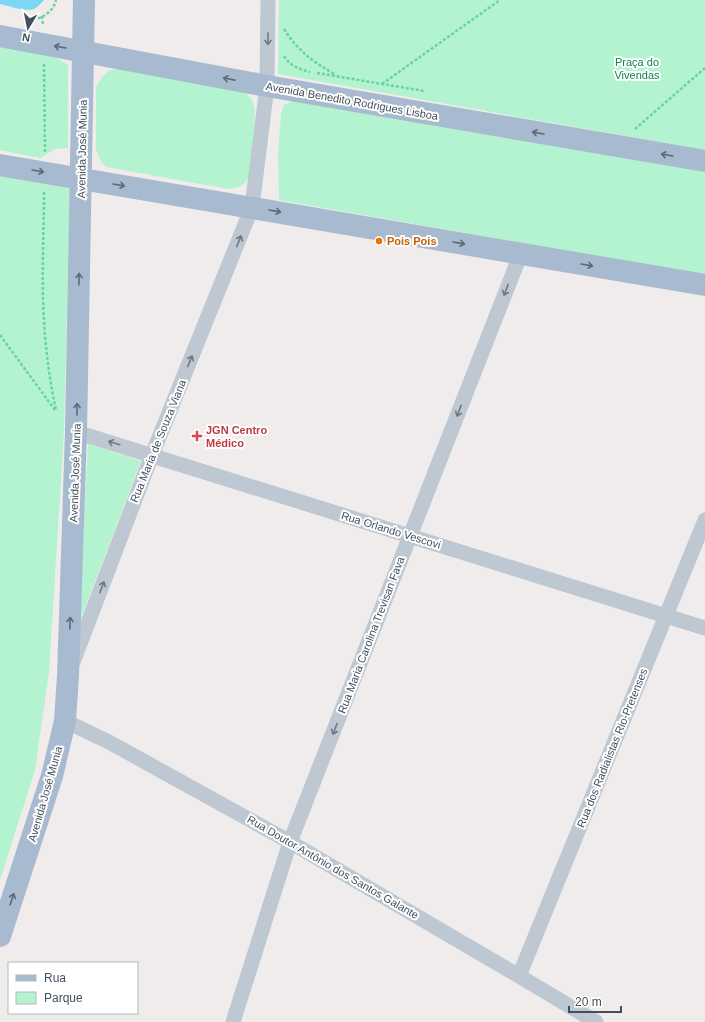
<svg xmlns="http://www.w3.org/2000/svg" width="705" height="1022" font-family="Arial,sans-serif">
<rect width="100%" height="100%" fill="#efeceb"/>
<path fill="#b4f3cf" d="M279,0H705V150L278,74Z
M0,45L52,55L68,65V148L55,149L40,158L0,150Z
M119,69L240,88L252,99L255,111L252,172L246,182L239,187L228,189L106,167L101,161L96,150V87L102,77L110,70Z
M302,97L705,169V275L279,200L278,153L281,114L284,105Z
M0,174L70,186L64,432L49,672L35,770L0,880Z
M88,444L141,461L79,623Z"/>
<path fill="#7cd7f5" d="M0,0H44C41,3 38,7 34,9C24,12 10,6 0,4Z"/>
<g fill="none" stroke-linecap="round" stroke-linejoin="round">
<path stroke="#69d4a3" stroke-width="2.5" stroke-dasharray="3 2" stroke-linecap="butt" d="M42,16L43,25
M28,20C40,20 53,13 56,0
M284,29C298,51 313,62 336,75
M284,56C290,66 299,69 310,72
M44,64L45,153
M317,73L424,91
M382,84L500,0
M635,129L705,68
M44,192C44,227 42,263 43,298C44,335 48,374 56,410
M0,335L55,410"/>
<path stroke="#bdc8d3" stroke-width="15" d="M76,432L705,628
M73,662L152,455L252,207L267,86L268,0
M65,721L109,742L290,842L519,976L596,1022
M519,976L705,520
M233,1022L290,842L521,253"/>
<path stroke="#a8bacf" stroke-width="22" d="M0,36L267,86L705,161
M0,165L705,285
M0,936L52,776L65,721L68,676L76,432L84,0"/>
</g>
<defs><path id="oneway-shaft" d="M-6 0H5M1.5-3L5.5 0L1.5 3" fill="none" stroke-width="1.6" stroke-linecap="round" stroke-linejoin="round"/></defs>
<g stroke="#6e7985">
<use href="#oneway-shaft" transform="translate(268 39) rotate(91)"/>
<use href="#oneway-shaft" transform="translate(239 241) rotate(-68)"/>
<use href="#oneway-shaft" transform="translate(506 290) rotate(111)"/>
<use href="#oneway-shaft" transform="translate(190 361) rotate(-68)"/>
<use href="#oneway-shaft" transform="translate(459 411) rotate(111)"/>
<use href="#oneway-shaft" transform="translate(114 443) rotate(-163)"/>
<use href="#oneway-shaft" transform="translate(102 587) rotate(-69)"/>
<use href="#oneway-shaft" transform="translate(335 729) rotate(111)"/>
</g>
<g stroke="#5c6a78">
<use href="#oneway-shaft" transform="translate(60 47) rotate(-170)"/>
<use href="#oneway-shaft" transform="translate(229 79) rotate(-169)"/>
<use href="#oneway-shaft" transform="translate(538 133) rotate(-170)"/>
<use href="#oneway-shaft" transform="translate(667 155) rotate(-170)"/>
<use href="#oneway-shaft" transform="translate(38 171) rotate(10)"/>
<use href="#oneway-shaft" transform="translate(119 185) rotate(10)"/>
<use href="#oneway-shaft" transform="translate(275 211) rotate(10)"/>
<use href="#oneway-shaft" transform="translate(459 243) rotate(10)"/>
<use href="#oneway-shaft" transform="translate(587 265) rotate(10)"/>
<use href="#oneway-shaft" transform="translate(79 279) rotate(-89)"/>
<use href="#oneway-shaft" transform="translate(77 409) rotate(-89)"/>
<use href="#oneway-shaft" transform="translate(70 623) rotate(-88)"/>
<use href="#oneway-shaft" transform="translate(12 899) rotate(-72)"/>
</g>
<circle fill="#e8710a" stroke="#fff" stroke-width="1.5" cx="379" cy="241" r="4"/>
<path fill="#e0444e" stroke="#fff" stroke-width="1.5" d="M195 430h4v4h4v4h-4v4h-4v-4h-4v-4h4z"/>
<g text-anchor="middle" stroke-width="4" stroke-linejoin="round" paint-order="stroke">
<g font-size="11" fill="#0d834c" stroke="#fff">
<text x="637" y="66">Praça do<tspan x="637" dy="13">Vivendas</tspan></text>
</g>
<g font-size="11" fill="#434f5b" stroke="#fff">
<text transform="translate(352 101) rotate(10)" y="4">Avenida Benedito Rodrigues Lisboa</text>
<text transform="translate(82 149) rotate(-89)" y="4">Avenida José Munia</text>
<text transform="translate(158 441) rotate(-68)" y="4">Rua Maria de Souza Viana</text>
<text transform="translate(75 473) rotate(-88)" y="4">Avenida José Munia</text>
<text transform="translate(391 530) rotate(17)" y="4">Rua Orlando Vescovi</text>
<text transform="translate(371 635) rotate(-69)" y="4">Rua Maria Carolina Trevisan Fava</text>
<text transform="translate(612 748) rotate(-68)" y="4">Rua dos Radialistas Rio-Pretenses</text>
<text transform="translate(45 794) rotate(-74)" y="4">Avenida José Munia</text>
<text transform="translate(333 867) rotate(30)" y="4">Rua Doutor Antônio dos Santos Galante</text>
</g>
<g font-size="11" font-weight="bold" fill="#c56008" stroke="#fff" text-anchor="start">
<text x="387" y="245">Pois Pois</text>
</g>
<g font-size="11" font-weight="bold" fill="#be3a42" stroke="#fff" text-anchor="start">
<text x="206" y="434">JGN Centro<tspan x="206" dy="13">Médico</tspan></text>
</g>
</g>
<rect x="8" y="962" width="130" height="52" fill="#ffffff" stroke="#b4b9bd"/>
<rect x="16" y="975" width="20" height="6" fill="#a8bacf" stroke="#b4b9bd"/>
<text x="44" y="982" font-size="12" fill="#434f5b">Rua</text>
<rect x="16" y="992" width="20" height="12" fill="#b4f3cf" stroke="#b4b9bd"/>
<text x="44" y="1002" font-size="12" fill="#434f5b">Parque</text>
<g transform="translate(28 28) rotate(190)" stroke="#ffffff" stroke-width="3" paint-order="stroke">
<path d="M0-3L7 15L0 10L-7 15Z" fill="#434f5b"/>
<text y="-6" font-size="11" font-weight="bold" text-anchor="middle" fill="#434f5b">N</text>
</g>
<path d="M569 1006v6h52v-6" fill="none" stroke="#434f5b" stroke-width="2"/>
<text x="575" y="1006" font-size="12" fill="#434f5b" stroke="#ffffff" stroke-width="3" paint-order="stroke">20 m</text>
</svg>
